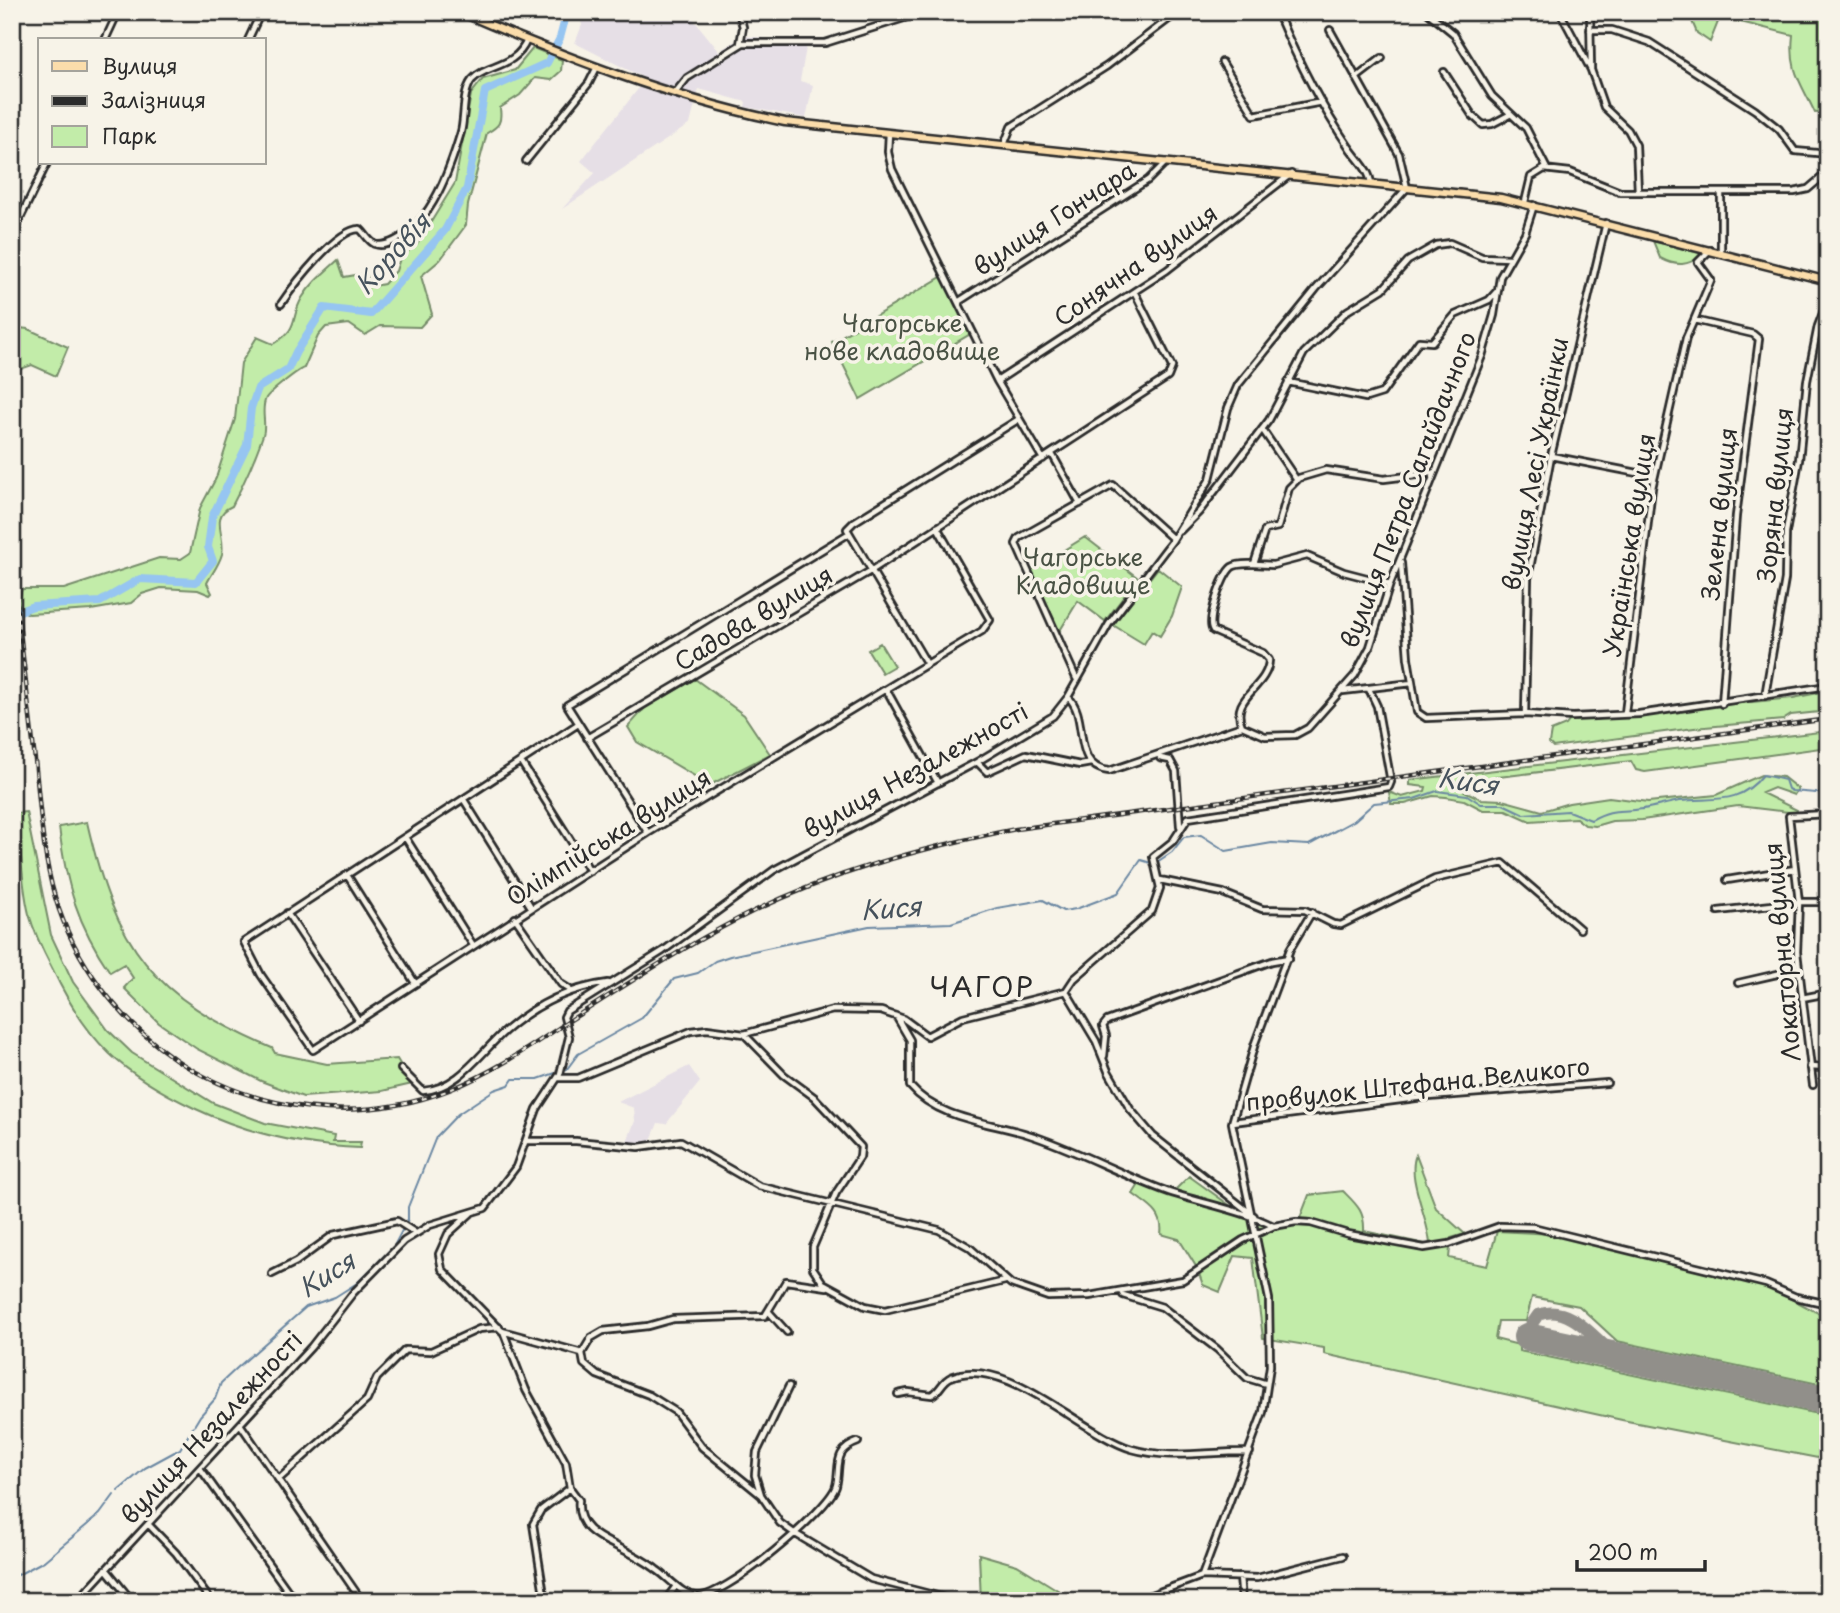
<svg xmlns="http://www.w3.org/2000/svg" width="1840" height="1613" font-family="'Playpen Sans',sans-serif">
<rect width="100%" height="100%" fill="#f7f3e8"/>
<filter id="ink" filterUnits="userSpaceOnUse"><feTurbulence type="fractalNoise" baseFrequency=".0143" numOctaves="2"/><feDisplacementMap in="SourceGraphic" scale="14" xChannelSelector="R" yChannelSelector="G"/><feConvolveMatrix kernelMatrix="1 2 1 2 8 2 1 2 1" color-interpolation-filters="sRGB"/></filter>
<g filter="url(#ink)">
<path fill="#e6dfe6" d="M579,12H674L693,19L719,51L744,36L807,42L800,81L813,85L806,118L745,107L746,102L699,89L690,124L562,209L595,173L581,161L646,79L575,43L582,25Z
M689,1066L700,1082L666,1124L658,1123L649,1145L626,1144L635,1121L634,1108L618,1102Z"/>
<path fill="#c2eca9" stroke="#768c6a" stroke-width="2" d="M1688,12H1828V112L1815,113C1801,82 1789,72 1793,35L1720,17L1710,42L1697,33Z
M533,48L562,60L561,71L551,80L535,78L520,95L500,108C502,123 499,126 487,133L468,205L466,225L440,260L421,276L432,314L420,327L380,326L365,335L349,324L326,327L318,336L304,368C299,369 269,393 266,398C260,410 267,423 263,435C255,459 244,483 232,506C209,516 226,535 222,554C219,565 212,573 207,583L212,593L210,595L198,590L161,588L142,594L131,603L91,610L29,614L22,611L18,602L22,589H64L159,558L181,559L190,553L200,508L216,478L235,419L241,363L257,337L273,344C300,329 290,318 302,298C311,283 325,272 338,260L344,277L367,273L368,287L384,284L396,271L400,258L418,243L455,183L471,94L483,79L515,70Z
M1653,241L1703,254L1702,255C1688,266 1677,267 1660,258Z
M943,276L972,333L860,399L832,342Z
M12,327L28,329L68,347L56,376L32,365L15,371L12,369Z
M1085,537L1138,578L1105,621L1078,601L1056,637L1027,573Z
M1158,568L1182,587L1172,616L1160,636L1152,631L1144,644L1113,625Z
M880,643L894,666L882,673L868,650Z
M695,679L744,715L770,754L710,785L637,742L628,727L645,708Z
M1828,691V711L1791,715L1783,720L1694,728L1553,747L1549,743L1551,731L1566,725L1570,720L1640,717L1659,711L1793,698Z
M1828,731V747L1645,772L1636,770L1631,761L1457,782L1454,786L1481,799L1502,800L1542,811L1569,803L1609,797L1648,802L1716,795L1761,775L1783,777L1798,789L1794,795L1774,788L1762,793L1797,810L1796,813L1738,806L1642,820L1612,821L1595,826L1585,825L1576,818L1530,821L1506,810H1483L1464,800L1446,797L1433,796L1405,804H1391L1389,792L1402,797L1425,791L1426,787L1410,785V780Z
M26,812L51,935L73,982L108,1030L132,1053L213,1103L265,1123L334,1136L333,1142H361L360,1148C301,1146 249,1134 196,1109C122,1074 87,1043 52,968C43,951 34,932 29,914C21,882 21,846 17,813Z
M87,822C116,948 152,997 272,1048L275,1053L327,1064L397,1059L412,1084L382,1091L303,1097L261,1081L197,1049L159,1023L124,988L133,978L124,964L110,972C77,924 66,884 59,827Z
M1416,1155L1436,1208L1465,1234L1451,1238L1449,1258L1487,1266L1497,1231L1553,1234L1767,1286L1824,1316L1828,1329V1386L1617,1341L1579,1306L1532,1297L1526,1321H1498L1495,1339L1519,1345V1351L1828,1416V1460L1622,1420L1324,1354V1348L1263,1338L1253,1258L1235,1256L1220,1292L1203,1285L1197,1268L1179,1239L1161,1234C1164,1213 1149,1206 1133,1194L1140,1183L1170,1195L1189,1176L1239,1212L1254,1216L1270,1227L1300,1218L1309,1195L1343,1191C1356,1204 1365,1211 1364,1231L1430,1245C1429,1218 1406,1178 1416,1155Z
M979,1554L1017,1565L1061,1592L1058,1598L1036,1595V1601H981Z"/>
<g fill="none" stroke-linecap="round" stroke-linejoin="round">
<path stroke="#6b87a2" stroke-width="2" d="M1157,862L1172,852L1184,837L1201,835L1226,851L1272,843L1309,845L1355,820L1374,803L1414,799L1437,791L1467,795L1481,804H1503L1524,814L1568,811L1591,820C1615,807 1619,813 1643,809C1655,807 1668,803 1680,801C1714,797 1738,806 1763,775L1785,780L1788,789L1792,791L1828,794
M118,1491L145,1468L180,1449L200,1416L215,1399L221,1383L237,1368L306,1307L335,1297L357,1283L394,1246L408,1219V1207L436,1137L458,1114L494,1090L509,1085L513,1079H538L567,1069L578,1054L642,1018L674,979L698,973L715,961L730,956L869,926L951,923L997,908L1043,900L1063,911L1076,909L1118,893L1141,860L1151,863
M12,1578L44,1561L100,1514L114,1495"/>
<path stroke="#96c5f1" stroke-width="8" d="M12,614L33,606L100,602L140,579L196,582L213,561L208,547L212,517L247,445L251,408L258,388L288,369L296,352L324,308L371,314L445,230L467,188L485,91L547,63L560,38L567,12"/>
<path stroke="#918f8a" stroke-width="12" d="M1529,1338L1531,1325L1538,1315C1570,1303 1594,1338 1616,1356"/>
<path stroke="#918f8a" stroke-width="28" d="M1527,1337L1828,1401"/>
<defs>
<path id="minor" d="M739,12L743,27L740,44
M1277,12C1297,59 1320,105 1349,147C1356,158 1370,170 1371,184
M1427,12L1453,33L1492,96L1526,128L1547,169
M1560,12L1591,70L1604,107L1628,130L1636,145L1638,192
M1590,12L1591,69
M1590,30H1612L1649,42L1755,110L1779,129L1795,151L1828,154
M105,40L118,12
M248,40L261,12
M1222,62L1254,115L1322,102
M1444,72L1472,115L1483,125L1492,124L1511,114
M1356,78L1382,58
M675,93L687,78L743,43H825L923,12
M889,133L888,152L892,169L997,381L1043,459
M1004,145L1011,127L1107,66L1178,12
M526,161L589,83L597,67
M1721,192V253
M1525,202L1531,177L1544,169L1570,172L1620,192H1794L1808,189L1828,172
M12,235L47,163
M958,302L1148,180L1166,162
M281,304C294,285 337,228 360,229C365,233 369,242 375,244C382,247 390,243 396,240C432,222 450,169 461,132C465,117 462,93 472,80C486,64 515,69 527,40
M1694,320L1711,280L1698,262L1710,250
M997,381L1167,270L1291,174
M1288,382L1366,398L1382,393L1419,341L1432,342L1455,315L1489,300L1497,291
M1262,429L1296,479
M1052,454L1080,504
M1551,456L1653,476
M937,527L990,620L982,631L927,664L847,529L854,522L1019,419
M1180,531L1199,512L1269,420L1304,353L1347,311L1383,289L1408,261L1436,245L1450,243L1482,257L1510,258
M1401,563L1408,658L1417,712L1426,718L1525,714L1573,717L1639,714L1828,686
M1254,564L1273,565L1307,556L1344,572L1390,584
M1076,678L1016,544L1019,538L1113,485L1173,539
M886,689L938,783
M1343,691L1412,683
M1765,696L1785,579L1786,532L1799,460L1807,381L1818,326L1828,300
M1068,697C1090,717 1070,766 1109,771L1242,726L1265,736L1295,735L1308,728L1355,675L1370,647L1390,584L1482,356L1494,315L1500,277L1525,233L1534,205
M1625,713L1652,488L1686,338L1694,320L1753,334L1759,339L1736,516L1722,704
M1525,714L1528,579L1551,456L1606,223
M578,724L244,942L261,975L313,1050L648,833L927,664
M1242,726C1229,697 1268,688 1269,660L1263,653L1213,631C1206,621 1222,575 1232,567C1238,563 1247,564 1254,564L1265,530L1278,527L1289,488L1299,478L1326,470L1384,479L1432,473
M587,738L872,570L1168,377L1172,367L1135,293
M1160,758L1170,760L1176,771L1180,826
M521,762L590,871
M977,762L987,772L1026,754L1080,765L1091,763
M464,800L531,907
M648,833L567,705L848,534
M405,837L473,945
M347,875L415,983
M1160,880L1223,893L1262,909L1305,910L1333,924L1341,925L1435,879L1503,863L1580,929
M1727,880L1795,869
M1718,911L1799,902H1828
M287,913L359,1021
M515,918L561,984L569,989
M1738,983L1799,969
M1066,991L1096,1041L1108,1071L1130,1109L1153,1136L1254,1216
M1802,998L1828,993
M896,1016L910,1040V1086C938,1119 988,1122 1027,1134C1075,1149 1119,1174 1166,1191C1200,1203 1243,1210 1273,1226
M744,1034L784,1075L814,1097L861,1147L860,1157L836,1193L813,1247V1268L823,1283L865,1306L885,1310L1005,1281
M1104,1056L1106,1036L1103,1026L1107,1021L1272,961L1289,958
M1810,1067L1828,1068
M401,1069L423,1091C459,1088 480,1053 505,1031C535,1005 568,988 608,983
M558,1078H578L691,1031L707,1029L744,1034L833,1010L881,1011L904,1019L927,1036L963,1017L1066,991L1074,979L1152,911L1160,888L1153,857L1173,841L1188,818L1389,787L1391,782L1377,706L1369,689
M1813,1085L1797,952L1799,902L1789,816L1828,814
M1233,1122L1416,1098L1607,1083
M527,1141H576L639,1147L681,1141L759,1186L939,1230L969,1247L1011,1284L1048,1297L1089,1296L1183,1280L1243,1240L1274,1226L1296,1222L1311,1223L1348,1234L1424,1248L1449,1244L1500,1226L1533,1227L1766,1284L1796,1297L1828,1304
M471,1213L448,1234L439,1254L442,1269L502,1331L582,1353L584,1364L597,1375L649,1395L676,1412L702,1447L761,1495L780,1523L794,1533L871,1579L957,1601
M272,1274L296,1262L333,1235L397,1221L414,1232
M1121,1291L1123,1295L1162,1307L1217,1349L1247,1378L1267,1384
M769,1312L787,1332
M503,1331L526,1390L566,1463L570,1488L579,1500C576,1528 598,1537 620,1548C632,1554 646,1561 657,1570C669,1578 681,1594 696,1596C722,1601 829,1510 836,1486C841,1467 832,1451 858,1442
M582,1353L591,1338L603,1331L648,1326L673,1319L765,1316L786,1281L827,1287
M898,1394L908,1392L932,1395C940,1391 942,1381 951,1377C1007,1354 1081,1434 1132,1449C1170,1460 1211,1451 1250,1452
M240,1424L362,1601
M200,1468L295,1601
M279,1479L367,1400L377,1378L405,1350L431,1351L479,1329L499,1327
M761,1495L755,1475L757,1452L789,1386
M148,1524L176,1553L211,1601
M106,1569L132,1601
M1202,1576L1263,1412L1270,1366L1269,1299L1232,1123L1255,1043L1290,949L1312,912
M1240,1577L1242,1601
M77,1601L311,1347L353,1293L404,1241L430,1225L485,1208L516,1167L537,1109L560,1074L569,1037L564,1017L567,1011L663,951L774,870L977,762L1053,716L1068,697L1109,624L1172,541L1210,479L1228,408L1238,385L1316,289L1407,188L1399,154L1330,30
M545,1601L533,1524L541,1510L570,1488
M665,1601L676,1586
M1135,1601L1202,1576L1257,1578L1343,1556"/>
<path id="major" d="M460,12C565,57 673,99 785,122L1501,198L1828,281"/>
</defs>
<use href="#minor" stroke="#2b2b2b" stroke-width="10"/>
<use href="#major" stroke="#2b2b2b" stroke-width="11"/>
<use href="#minor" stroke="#f7f3e8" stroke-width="4.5"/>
<use href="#major" stroke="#fbddab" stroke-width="6"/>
<defs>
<path id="rail" d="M12,563C20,629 27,694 35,760C40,805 42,853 55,897C74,962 120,1021 175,1059C254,1112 360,1125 449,1090C492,1073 530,1047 569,1021C624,986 680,949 738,919C826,874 919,848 1016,829L1828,719"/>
</defs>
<use href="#rail" stroke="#2b2b2b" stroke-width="4.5"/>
<use href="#rail" stroke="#f7f3e8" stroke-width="2" stroke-dasharray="5" stroke-linecap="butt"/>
</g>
</g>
<g text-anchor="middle" stroke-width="7" stroke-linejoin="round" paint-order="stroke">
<g font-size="24" fill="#2b2b2b" stroke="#f7f3e8">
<text transform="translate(1055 219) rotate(-33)" y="8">вулиця Гончара</text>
<text transform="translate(1136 266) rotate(-35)" y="8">Сонячна вулиця</text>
<text transform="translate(1536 464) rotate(-79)" y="8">вулиця Лесі Українки</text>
<text transform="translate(1409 490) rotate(-69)" y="8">вулиця Петра Сагайдачного</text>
<text transform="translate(1776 495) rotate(-84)" y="8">Зоряна вулиця</text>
<text transform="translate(1720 514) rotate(-84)" y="8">Зелена вулиця</text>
<text transform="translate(1630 545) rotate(-81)" y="8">Українська вулиця</text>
<text transform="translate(754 619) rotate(-31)" y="8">Садова вулиця</text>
<text transform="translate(916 771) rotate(-29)" y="8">вулиця Незалежності</text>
<text transform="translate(609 838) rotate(-32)" y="8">Олімпійська вулиця</text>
<text transform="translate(1783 952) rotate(-95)" y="8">Локаторна вулиця</text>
<text transform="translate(1418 1085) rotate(-6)" y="8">провулок Штефана Великого</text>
<text transform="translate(212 1428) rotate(-47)" y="8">вулиця Незалежності</text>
</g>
<g font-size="24" fill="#495244" stroke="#f7f3e8">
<text x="902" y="332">Чагорське<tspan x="902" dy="28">нове кладовище</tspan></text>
<text x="1083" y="566">Чагорське<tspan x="1083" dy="28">Кладовище</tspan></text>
</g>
<g font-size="26" font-style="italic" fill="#46525c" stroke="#f7f3e8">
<text transform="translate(393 254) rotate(-48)" y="9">Коровія</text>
<text transform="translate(1468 782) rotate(8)" y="9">Кися</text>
<text transform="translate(891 909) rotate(-4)" y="9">Кися</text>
<text transform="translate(327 1275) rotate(-32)" y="9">Кися</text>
</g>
<g font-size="28" letter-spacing="2" fill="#2b2b2b" stroke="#f7f3e8">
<text x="982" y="997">ЧАГОР</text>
</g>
</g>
<rect width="1840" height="1613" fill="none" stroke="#f7f3e8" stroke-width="42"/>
<rect x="21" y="21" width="1798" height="1571" fill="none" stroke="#2b2b2b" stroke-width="2.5" filter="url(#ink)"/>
<rect x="38" y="38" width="228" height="126" fill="#f7f3e8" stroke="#a5a39c" stroke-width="2"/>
<rect x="52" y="61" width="35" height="10" fill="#fbddab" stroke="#a5a39c" stroke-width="2"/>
<text x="102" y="74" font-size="21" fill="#2b2b2b">Вулиця</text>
<rect x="52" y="96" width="35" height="10" fill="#2b2b2b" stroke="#a5a39c" stroke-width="2"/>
<text x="102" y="108" font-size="21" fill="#2b2b2b">Залізниця</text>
<rect x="52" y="126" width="35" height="21" fill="#c2eca9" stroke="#a5a39c" stroke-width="2"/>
<text x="102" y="144" font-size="21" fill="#2b2b2b">Парк</text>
<path d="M1577 1560v10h128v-10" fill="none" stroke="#2b2b2b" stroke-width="3.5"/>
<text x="1588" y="1560" font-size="21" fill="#2b2b2b" stroke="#f7f3e8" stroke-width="5" paint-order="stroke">200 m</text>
</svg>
